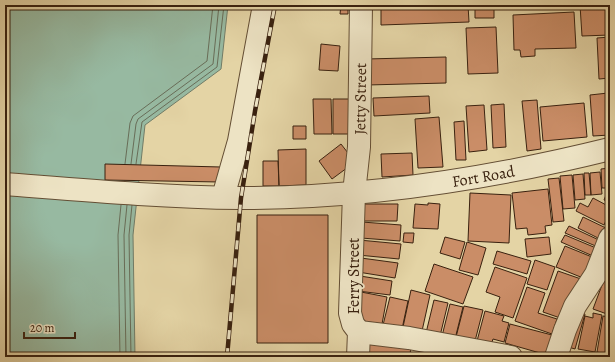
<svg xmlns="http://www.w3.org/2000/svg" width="615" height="362" font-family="Alegreya,serif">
<rect width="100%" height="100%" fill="#e4d4a5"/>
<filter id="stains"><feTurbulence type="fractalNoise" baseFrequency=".005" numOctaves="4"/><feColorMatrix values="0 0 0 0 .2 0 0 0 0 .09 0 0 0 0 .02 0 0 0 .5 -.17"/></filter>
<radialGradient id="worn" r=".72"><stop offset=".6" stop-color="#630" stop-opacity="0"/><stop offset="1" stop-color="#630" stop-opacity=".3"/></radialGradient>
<path fill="#97b9a1" stroke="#717c67" d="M5,5H228L221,69L145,125L133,235L135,357H5Z"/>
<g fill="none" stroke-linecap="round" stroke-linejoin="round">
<path stroke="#686d58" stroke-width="1" d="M125,164L130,123L133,116L207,61L213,5
M131,164L136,124L138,119L213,64L219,5
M136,164L142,122L217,67L224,5
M120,357L118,235L121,205
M126,357L124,235L127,205
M131,357L129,235L132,205"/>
</g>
<path fill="#ca8d67" stroke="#39210f" d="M341,5H348V14H340Z
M381,5H468L469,22L381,25Z
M475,5H494V18H475Z
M580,5H610V35L582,36Z
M574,12L576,48L535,49V56L521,57L520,50H514L513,15Z
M496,27L498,73L468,74L466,28Z
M610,37V78L599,79L597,38Z
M321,44L340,46L338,71L319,70Z
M446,57V83L367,85L366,59Z
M608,93L610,135L593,136L590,95Z
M429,96L430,113L374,116L373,98Z
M313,99H331L332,134H314Z
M333,99H349V134H333Z
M537,100L541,149L527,151L522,101Z
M584,103L587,137L543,141L540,107Z
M504,104L506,147L493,148L491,105Z
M484,105L487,150L469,152L466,106Z
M439,117L443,167L418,168L415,119Z
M464,121L466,160H456L454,122Z
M293,126H306V139H293Z
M341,144L355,162L332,179L319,161Z
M306,149V185L279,186L278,150Z
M412,153L413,175L382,177L381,154Z
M263,161H278L279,186H263Z
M105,164L221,167L220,182L105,180Z
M610,168V188H602L601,169Z
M600,172L602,194L591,195L590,173Z
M584,173H589L591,195H585Z
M583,174L585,199L575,200L573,175Z
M572,175L575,208L563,209L560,176Z
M559,178L564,221L553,222L548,179Z
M548,189L552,225L545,226L546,233L528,235L527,228L516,229L512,193Z
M608,190L610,191V202L604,200Z
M470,193L511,195L509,243L468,241Z
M593,198L610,207V212L604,225L576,211L580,203L588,207Z
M428,203L440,204L438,229L413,228L415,204L428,205Z
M363,204H398L397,221H363Z
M257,215H328V343H257Z
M583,217L608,229L602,240L578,228Z
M362,222L401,225L400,241L361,238Z
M569,226L601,241L598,247L565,233Z
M404,233H414L413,243L403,242Z
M565,235L596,248L593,256L561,242Z
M445,237L465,242L460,259L440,253Z
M549,237L551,254L527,257L525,239Z
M359,240L401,244L399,259L358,255Z
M467,242L486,248L478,275L459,270Z
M565,246L592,257L583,278L556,267Z
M497,251L531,261L527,274L493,264Z
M361,258L398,263L395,278L358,272Z
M535,260L555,267L547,290L527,284Z
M434,264L473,277L463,304L425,291Z
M495,267L527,278L513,318L495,312L500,297L486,292Z
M558,271L581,279L566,320L543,312Z
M360,276L392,281L390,295L358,291Z
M605,277L610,279V306L607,314L593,309Z
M527,287L545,293L538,313L557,319L552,334L515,321Z
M411,290L430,295L422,331L403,327Z
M361,292L387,297L382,324L356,320Z
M390,297L408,301L402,329L383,325Z
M434,300L448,303L440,336L426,333Z
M450,304L463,307L455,339L442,336Z
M464,306L483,310L475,341L456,337Z
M485,311L504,316L502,321L509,323L504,342L493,339L491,345L477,341Z
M574,311L585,314L575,349L565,346Z
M593,313L602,315L595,352L578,349L585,316L593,318Z
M603,316L610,317V335L607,354L597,352Z
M510,324L552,335L547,355L505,343Z
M370,337L411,349L409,357H364Z
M434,350L460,357H433Z"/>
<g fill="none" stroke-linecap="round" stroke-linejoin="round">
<defs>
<g id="minor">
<path id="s1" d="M5,184C83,190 162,197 240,198C365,198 489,179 610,149"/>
<path d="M223,197L239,141L264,5"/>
<path d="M359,332L409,338L511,357"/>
<path id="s2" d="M358,357L359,332L353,324L350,313L354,193L359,147L361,5"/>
<path d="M556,357L565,330L575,306L596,274L610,238"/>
</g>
</defs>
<use href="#minor" stroke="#644e34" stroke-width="24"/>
<use href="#minor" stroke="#ede3c4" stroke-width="22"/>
<defs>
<path id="rail" d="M227,357L241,198L255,111L275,5"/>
</defs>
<use href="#rail" stroke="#39210f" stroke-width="4.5"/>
<use href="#rail" stroke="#ede3c4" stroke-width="3" stroke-dasharray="9" stroke-linecap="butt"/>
</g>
<g text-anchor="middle" stroke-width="3.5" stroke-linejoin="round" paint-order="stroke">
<g font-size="16" fill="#39210f" stroke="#ede3c4">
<text dy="6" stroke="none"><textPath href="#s2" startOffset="261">Jetty Street</textPath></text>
<text dy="6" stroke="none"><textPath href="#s1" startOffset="480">Fort Road</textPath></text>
<text transform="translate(353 276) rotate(-90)" y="6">Ferry Street</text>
</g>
</g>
<rect width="615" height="362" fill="none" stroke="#e4d4a5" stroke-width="20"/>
<rect x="6" y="6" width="603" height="350" fill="none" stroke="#39210f" stroke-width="2"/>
<rect x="10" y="10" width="595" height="342" fill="none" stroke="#39210f"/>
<path d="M24 332v6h51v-6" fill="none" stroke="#39210f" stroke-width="2"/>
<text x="30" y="332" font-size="12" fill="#39210f" stroke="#ede3c4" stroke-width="3" paint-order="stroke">20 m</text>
<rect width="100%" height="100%" filter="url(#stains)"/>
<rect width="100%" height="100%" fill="url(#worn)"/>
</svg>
